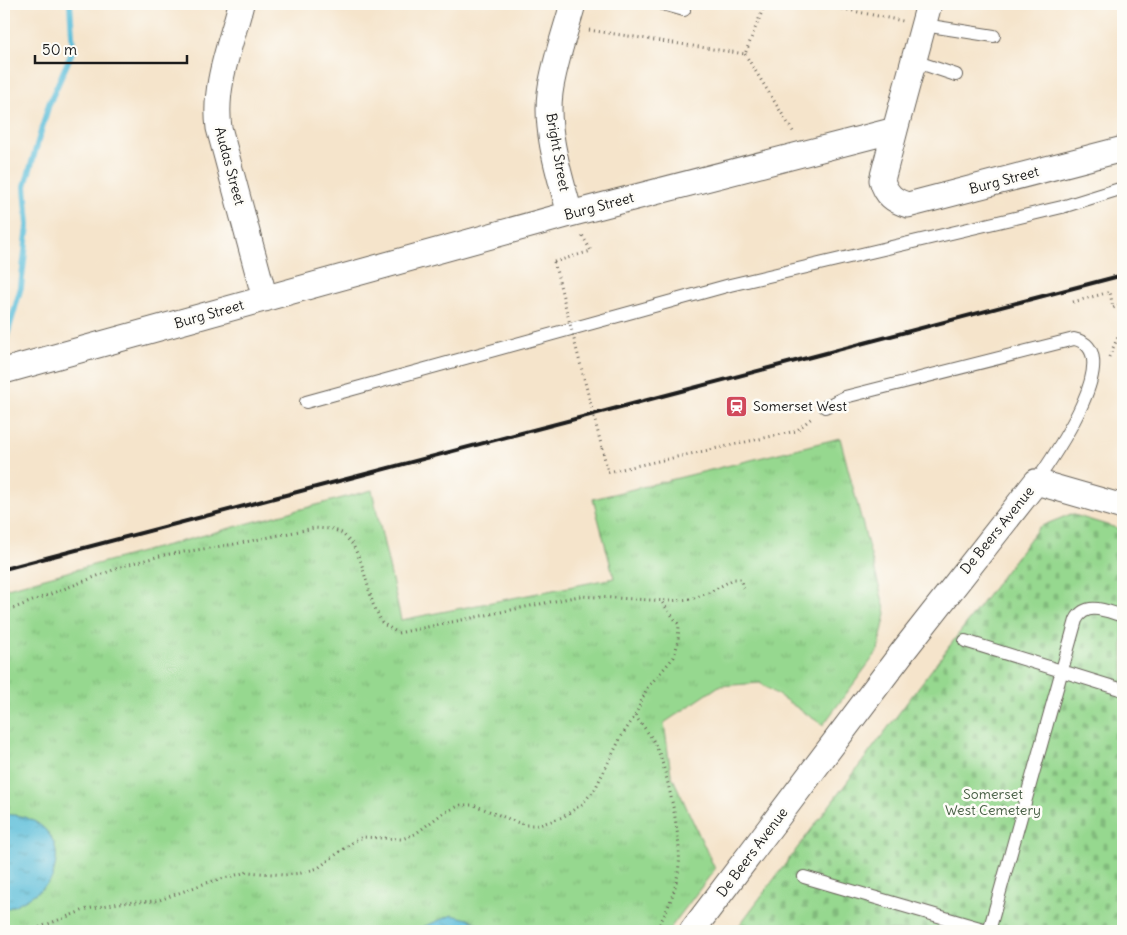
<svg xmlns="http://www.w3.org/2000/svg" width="1127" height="935" font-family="Delius,sans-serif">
<defs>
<pattern id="grass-tufts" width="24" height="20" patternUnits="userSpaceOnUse" patternTransform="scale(1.25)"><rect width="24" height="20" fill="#96d88f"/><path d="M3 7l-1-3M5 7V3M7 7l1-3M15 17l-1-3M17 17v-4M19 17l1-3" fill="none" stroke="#81b97b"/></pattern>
<pattern id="cemetery-stones" width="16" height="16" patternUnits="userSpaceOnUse" patternTransform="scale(1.25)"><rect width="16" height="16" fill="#96d88f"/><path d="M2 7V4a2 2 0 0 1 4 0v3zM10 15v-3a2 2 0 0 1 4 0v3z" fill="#81b97b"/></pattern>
<pattern id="water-ripples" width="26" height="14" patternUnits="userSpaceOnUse" patternTransform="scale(1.25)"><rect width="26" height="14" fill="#5bbed9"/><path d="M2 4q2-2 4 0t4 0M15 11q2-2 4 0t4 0" fill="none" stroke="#4a9aaf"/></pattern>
</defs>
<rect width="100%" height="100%" fill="#fdfcf7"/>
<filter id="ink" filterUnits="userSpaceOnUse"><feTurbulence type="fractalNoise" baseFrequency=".02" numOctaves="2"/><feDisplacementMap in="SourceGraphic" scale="10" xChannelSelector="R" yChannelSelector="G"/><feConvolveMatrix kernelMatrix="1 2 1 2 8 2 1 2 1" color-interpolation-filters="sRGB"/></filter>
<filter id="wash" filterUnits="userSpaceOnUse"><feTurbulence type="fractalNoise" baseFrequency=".0096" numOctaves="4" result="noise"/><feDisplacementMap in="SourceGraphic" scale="20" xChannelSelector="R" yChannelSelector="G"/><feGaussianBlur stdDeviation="1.12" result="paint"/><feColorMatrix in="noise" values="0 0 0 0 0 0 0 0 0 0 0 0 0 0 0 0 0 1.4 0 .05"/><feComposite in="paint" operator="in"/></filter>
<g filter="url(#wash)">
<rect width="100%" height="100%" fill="#f5e4cb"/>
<path fill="url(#grass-tufts)" stroke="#597a56" d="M840,438L886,613L878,651L823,725L760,683L719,686L664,723L671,774L715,869L668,931H4V589L372,490L401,620L614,578L593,499Z"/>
<path fill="url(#cemetery-stones)" stroke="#597a56" d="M1071,514L1123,530V931H735L1039,527Z"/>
<path fill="url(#water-ripples)" stroke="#3c6d7a" d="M4,815C34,812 63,836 55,866C54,872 53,877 50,881C41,892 17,905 4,910Z
M452,915L468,919L483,927L509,931H413Z"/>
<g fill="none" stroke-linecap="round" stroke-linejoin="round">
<path stroke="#5bbed9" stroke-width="6" d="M4,346L21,287L28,225L25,186L49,104L73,50L70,4"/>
</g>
</g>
<g filter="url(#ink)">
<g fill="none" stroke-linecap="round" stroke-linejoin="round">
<defs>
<path id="service" d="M663,4L684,10
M924,25L994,36
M914,61L956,75
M306,402L730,285L1062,207L1123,188
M825,407L845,397L1074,339C1127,350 1056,453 1036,482
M965,641L1123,690
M804,877L990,931
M989,931L1076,620C1086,601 1106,611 1123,616"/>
<path id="minor" d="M241,4C231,44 213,86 219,128L265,299
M895,130L929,4
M570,214C560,176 545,133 550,93C554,63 565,33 573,4
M4,371L570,214L895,130L882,180C886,195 894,201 908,205L1123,149
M692,931L904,650L1036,482L1123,507"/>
</defs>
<use href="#service" stroke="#686259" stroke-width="14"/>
<use href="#minor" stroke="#686259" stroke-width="27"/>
<path stroke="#686259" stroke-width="3" stroke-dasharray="1 4" stroke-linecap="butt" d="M818,4L903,21
M589,30L745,54L765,4
M745,54L794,133
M554,262L591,251L581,233
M1073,302L1110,292L1113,308L1123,303
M1109,357L1122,328L1123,313
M602,448L608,472L796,431L813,417
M4,612L126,565L164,555L235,544L314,528L332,529L342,533L353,545L361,562L373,604L382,623L398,633L579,596L669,601L691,599L708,593L734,579H741L744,591
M635,716C642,725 650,734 655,744C666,764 682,841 679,864C677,889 668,909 656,931
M30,931L87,909L119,903L157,901L206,883L247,872L285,875L301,873L318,868L354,841L363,837L402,839L415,834L443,813L461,805H474L524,825H539L563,817L582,804L595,789L621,737L635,716L647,688L674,657L678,642L679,625L661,601"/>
<use href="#service" stroke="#fff" stroke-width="12"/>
<use href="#minor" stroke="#fff" stroke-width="25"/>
<path stroke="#1c1c1c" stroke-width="4" d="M4,569L1123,275"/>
<path stroke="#686259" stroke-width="3" stroke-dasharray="1 4" stroke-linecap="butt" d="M554,262L602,448"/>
</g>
</g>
<defs>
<symbol id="station-square" viewBox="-11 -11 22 22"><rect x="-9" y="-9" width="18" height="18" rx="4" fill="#d1495b" stroke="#fdfcf7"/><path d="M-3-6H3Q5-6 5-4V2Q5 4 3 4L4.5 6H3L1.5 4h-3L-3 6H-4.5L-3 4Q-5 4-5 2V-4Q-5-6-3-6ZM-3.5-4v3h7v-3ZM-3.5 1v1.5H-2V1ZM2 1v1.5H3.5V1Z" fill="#fff"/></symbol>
</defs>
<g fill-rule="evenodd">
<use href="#station-square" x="724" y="394" width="25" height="25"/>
</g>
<g text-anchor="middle" stroke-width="5" stroke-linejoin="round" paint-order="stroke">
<g font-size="14" fill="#1c1c1c" stroke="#fdfcf7">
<text transform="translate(558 152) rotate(80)" y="5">Bright Street</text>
<text transform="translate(230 166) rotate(75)" y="5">Audas Street</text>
<text transform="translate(1004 180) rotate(-15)" y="5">Burg Street</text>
<text transform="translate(599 206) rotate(-15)" y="5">Burg Street</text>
<text transform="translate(209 314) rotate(-16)" y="5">Burg Street</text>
<text transform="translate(997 530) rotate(-51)" y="5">De Beers Avenue</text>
<text transform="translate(752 852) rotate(-53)" y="5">De Beers Avenue</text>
</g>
<g font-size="14" fill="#1c1c1c" stroke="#fdfcf7" text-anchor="start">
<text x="753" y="411">Somerset West</text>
</g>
<g font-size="14" fill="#475e44" stroke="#fdfcf7">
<text x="993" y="799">Somerset<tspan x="993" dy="16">West Cemetery</tspan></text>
</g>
</g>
<rect width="1127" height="935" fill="none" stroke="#fdfcf7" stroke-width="20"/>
<path d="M35 55v8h152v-8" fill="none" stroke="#1c1c1c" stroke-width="2.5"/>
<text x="42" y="55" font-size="15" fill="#1c1c1c" stroke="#fdfcf7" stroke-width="4" paint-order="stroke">50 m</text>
</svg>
